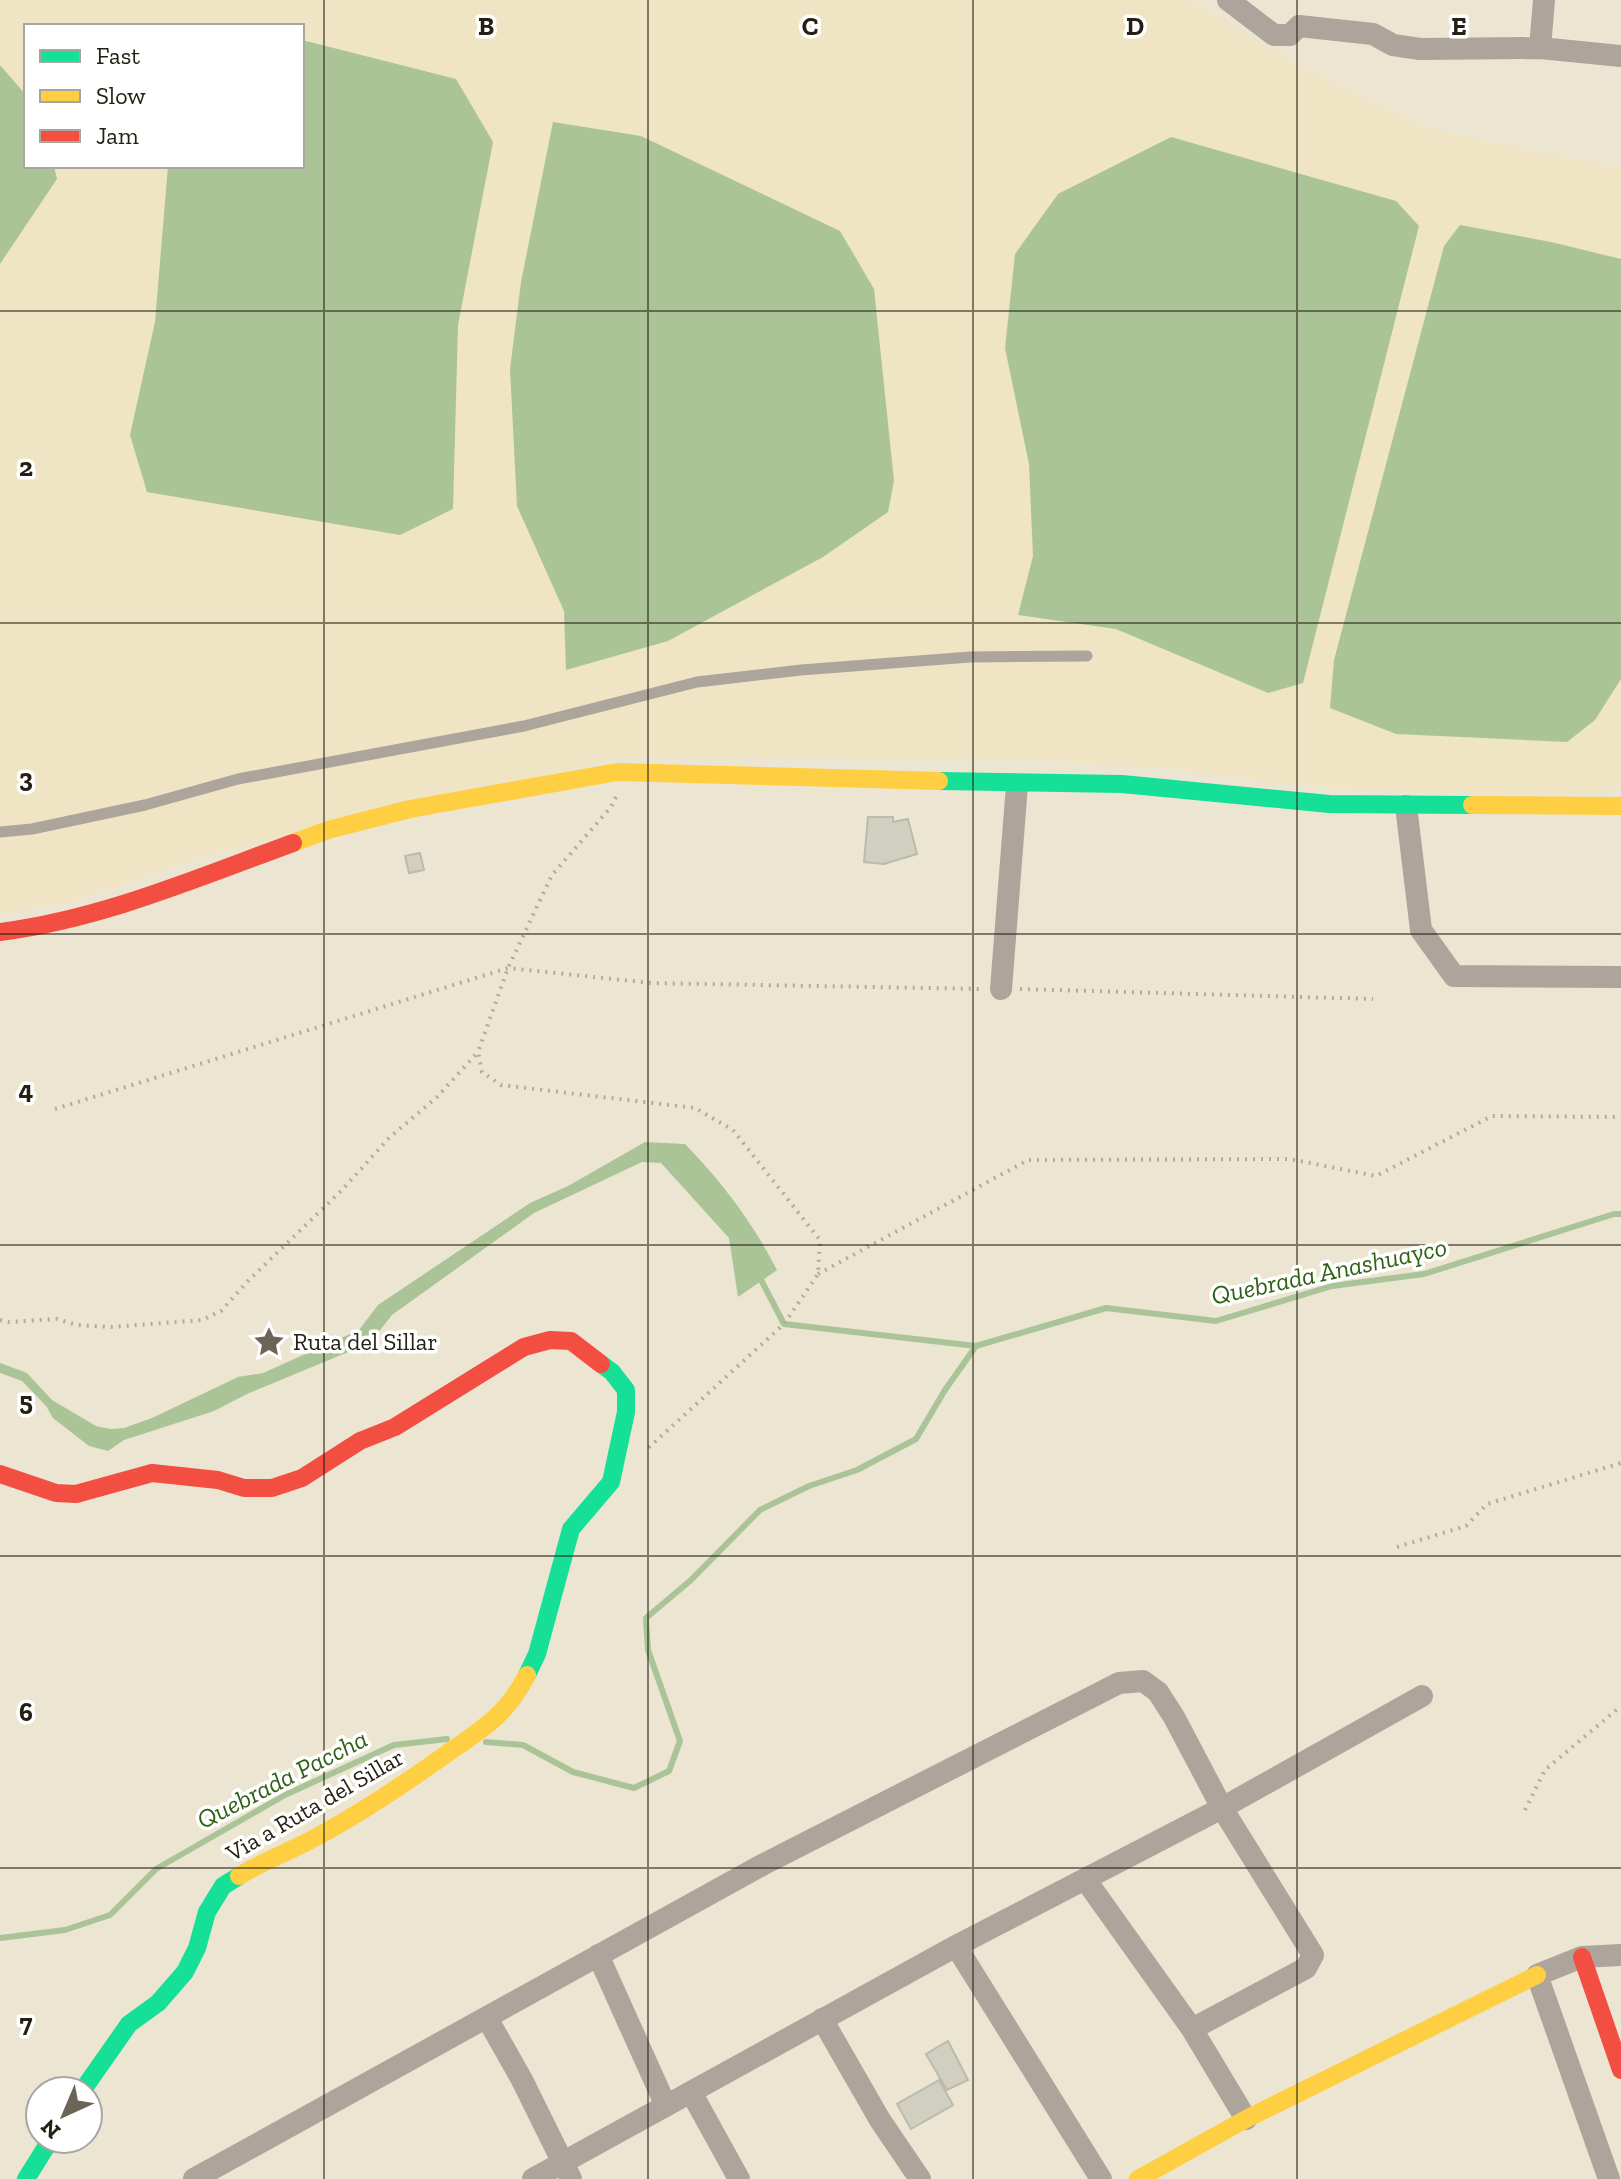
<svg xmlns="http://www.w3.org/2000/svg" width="1621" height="2179" font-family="'Zilla Slab',serif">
<rect width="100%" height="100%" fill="#ece5d2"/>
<path fill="#efe4c4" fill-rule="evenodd" d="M0,0H1189L1308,71L1422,127L1556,156L1621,167V787L1591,793L1465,794L1296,785L1160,768L1022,759L617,758L213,853L69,902L0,913ZM26,26H302V166H26Z"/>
<path fill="#aac497" d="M302,40L456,79L493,142L458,325L453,509L400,535L147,492L130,435L155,322L168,166H302Z
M0,65L26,95V166H54L57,179L0,264Z
M553,122L641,136L840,231L874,289L894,481L888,512L823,557L668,641L566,670L564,611L517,506L510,369L521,282Z
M1171,137L1396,201L1419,226L1303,683L1268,693L1116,629L1018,615L1033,556L1029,464L1005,348L1015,254L1058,194Z
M1460,225L1551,242L1621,259V679L1595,720L1567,742L1396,734L1330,708L1334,660L1444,246Z
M645,1142L685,1144C722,1182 753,1223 777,1270L738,1297L729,1238L661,1163L642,1162L534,1213L392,1315L370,1343L247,1394L214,1411L124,1440L108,1451L89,1446L53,1418L46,1406L22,1381L0,1373V1363L27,1373L52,1400L96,1426L110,1429L124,1428L152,1418L238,1377L263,1373L359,1330L378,1305L530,1203L568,1186Z"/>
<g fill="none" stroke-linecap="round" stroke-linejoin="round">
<path stroke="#aac497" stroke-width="6" d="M759,1276L784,1324L976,1346L1106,1308L1216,1321L1332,1286L1424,1274L1614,1214H1621
M486,1742L523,1745L573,1772L634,1788L669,1771L680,1741L648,1650L646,1618L691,1580L760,1510L809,1486L857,1470L916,1439L945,1390L976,1346
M0,1938L65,1930L110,1915L156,1869L285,1795L394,1745L447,1739"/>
</g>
<path fill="#d1cfc0" stroke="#bcbaab" stroke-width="2" d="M868,817H893V822L908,819L917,854L884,864L864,862Z
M420,853L424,870L409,873L405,856Z
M948,2041L968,2080L947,2090L926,2054Z
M939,2080L953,2105L911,2129L897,2104Z"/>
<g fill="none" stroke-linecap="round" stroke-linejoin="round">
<path stroke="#b0aa9f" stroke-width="4" stroke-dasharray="2 6" stroke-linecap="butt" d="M616,797L611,807L552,875L508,968L478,1052L482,1072L501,1085L695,1108L733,1130L820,1240L818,1274L784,1324L645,1451
M1020,989L1373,999
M55,1109L508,968L651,983L983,989
M818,1274L1028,1160L1290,1159L1376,1176L1492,1116L1621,1117
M0,1320L8,1322L57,1319L77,1325L112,1327L202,1320L221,1311L248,1281L342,1190L389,1138L437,1097L478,1052
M1397,1547L1466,1526L1487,1504L1621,1463
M1525,1810L1545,1770L1621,1706"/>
<path stroke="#ada59c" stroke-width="11" d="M0,832L32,829L145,805L238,779L524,726L697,682L801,670L970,657L1087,656"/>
<path stroke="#ada59c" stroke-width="22" d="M1228,0L1274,35H1290L1299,26L1373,34L1393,45L1420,49L1540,48L1621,56
M1540,48L1544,0
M1406,806L1421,930L1454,976L1621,977
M1001,989L1017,785
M1085,1879L1192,2029L1246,2119
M956,1946L1222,1808L1422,1696
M598,1955L666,2106
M487,2018L522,2080L571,2179
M822,2019L880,2120L920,2179
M691,2092L739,2179
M194,2179L764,1864L1119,1683L1143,1681L1158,1692L1174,1717L1222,1808L1313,1955L1306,1968L1192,2029
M533,2179L956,1946L1101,2179
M1609,2179L1537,1975L1582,1957L1621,1955"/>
<path stroke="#16e098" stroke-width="18" d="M939,781L1122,784L1329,804L1472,805
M527,1675L537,1654L571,1529L611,1482L626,1412V1390L612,1372L601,1364
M82,2091L129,2024L158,2003L185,1972L197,1948L207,1912L223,1886L239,1876
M26,2179L51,2139"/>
<path stroke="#ffcf43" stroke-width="18" d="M1472,805L1621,806
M293,843L328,830L410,809L617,772L939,781
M239,1876C260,1863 283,1854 305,1843C354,1818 400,1787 445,1755C481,1730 507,1715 527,1675
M1138,2179L1246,2119L1537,1975"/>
<path stroke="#f24e42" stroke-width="18" d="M0,932C102,919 197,878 293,843
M0,1474L56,1493L76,1494L152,1473L218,1480L244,1488H272L302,1478L360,1441L395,1427L524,1347L550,1340L571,1341L601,1364
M1582,1957L1621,2070"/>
</g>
<path fill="none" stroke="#242013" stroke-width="2" stroke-opacity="0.55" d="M324,0V2179M648,0V2179M973,0V2179M1297,0V2179M0,311H1621M0,623H1621M0,934H1621M0,1245H1621M0,1556H1621M0,1868H1621"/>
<defs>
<symbol id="sight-bare" viewBox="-9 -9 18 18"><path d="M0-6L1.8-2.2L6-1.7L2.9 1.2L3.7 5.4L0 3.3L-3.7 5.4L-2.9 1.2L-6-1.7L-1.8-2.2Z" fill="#6a6556" stroke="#fff" stroke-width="2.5" paint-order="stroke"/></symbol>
</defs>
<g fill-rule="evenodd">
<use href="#sight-bare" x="247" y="1320" width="44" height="44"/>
</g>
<g text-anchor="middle" stroke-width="7" stroke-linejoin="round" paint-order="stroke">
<g font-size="24" fill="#242013" stroke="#fff" text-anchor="start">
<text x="293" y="1350">Ruta del Sillar</text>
</g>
<g font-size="24" fill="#242013" stroke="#fff">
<text transform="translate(315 1805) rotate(-30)" y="8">Via a Ruta del Sillar</text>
</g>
<g font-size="26" font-style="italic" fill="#2f6114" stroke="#fff">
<text transform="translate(1329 1271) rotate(-12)" y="9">Quebrada Anashuayco</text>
<text transform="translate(282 1779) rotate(-27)" y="9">Quebrada Paccha</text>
</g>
</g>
<g font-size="26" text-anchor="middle" font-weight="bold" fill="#242013" stroke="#fff" stroke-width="7" stroke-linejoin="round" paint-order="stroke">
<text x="486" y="35">B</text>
<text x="810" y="35">C</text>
<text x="1135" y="35">D</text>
<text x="1459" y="35">E</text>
<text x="26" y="476">2</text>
<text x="26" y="787">3</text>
<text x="26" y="1099">4</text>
<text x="26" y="1410">5</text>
<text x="26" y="1721">6</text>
<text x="26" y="2032">7</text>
</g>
<rect x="24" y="24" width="280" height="144" fill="#ffffff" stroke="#a7a6a1" stroke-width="2"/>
<rect x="40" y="50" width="40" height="12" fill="#16e098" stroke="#a7a6a1" stroke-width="2"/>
<text x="96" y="64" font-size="24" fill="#242013">Fast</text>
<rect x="40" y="90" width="40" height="12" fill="#ffcf43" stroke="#a7a6a1" stroke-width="2"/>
<text x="96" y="104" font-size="24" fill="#242013">Slow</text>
<rect x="40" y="130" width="40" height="12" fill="#f24e42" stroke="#a7a6a1" stroke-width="2"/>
<text x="96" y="144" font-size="24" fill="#242013">Jam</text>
<g transform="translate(64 2115) rotate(224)"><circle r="38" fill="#ffffff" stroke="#a7a6a1" stroke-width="2"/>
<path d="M0-6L14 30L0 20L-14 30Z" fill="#6a6556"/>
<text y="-12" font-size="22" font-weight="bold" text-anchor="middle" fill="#242013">N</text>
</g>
</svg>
